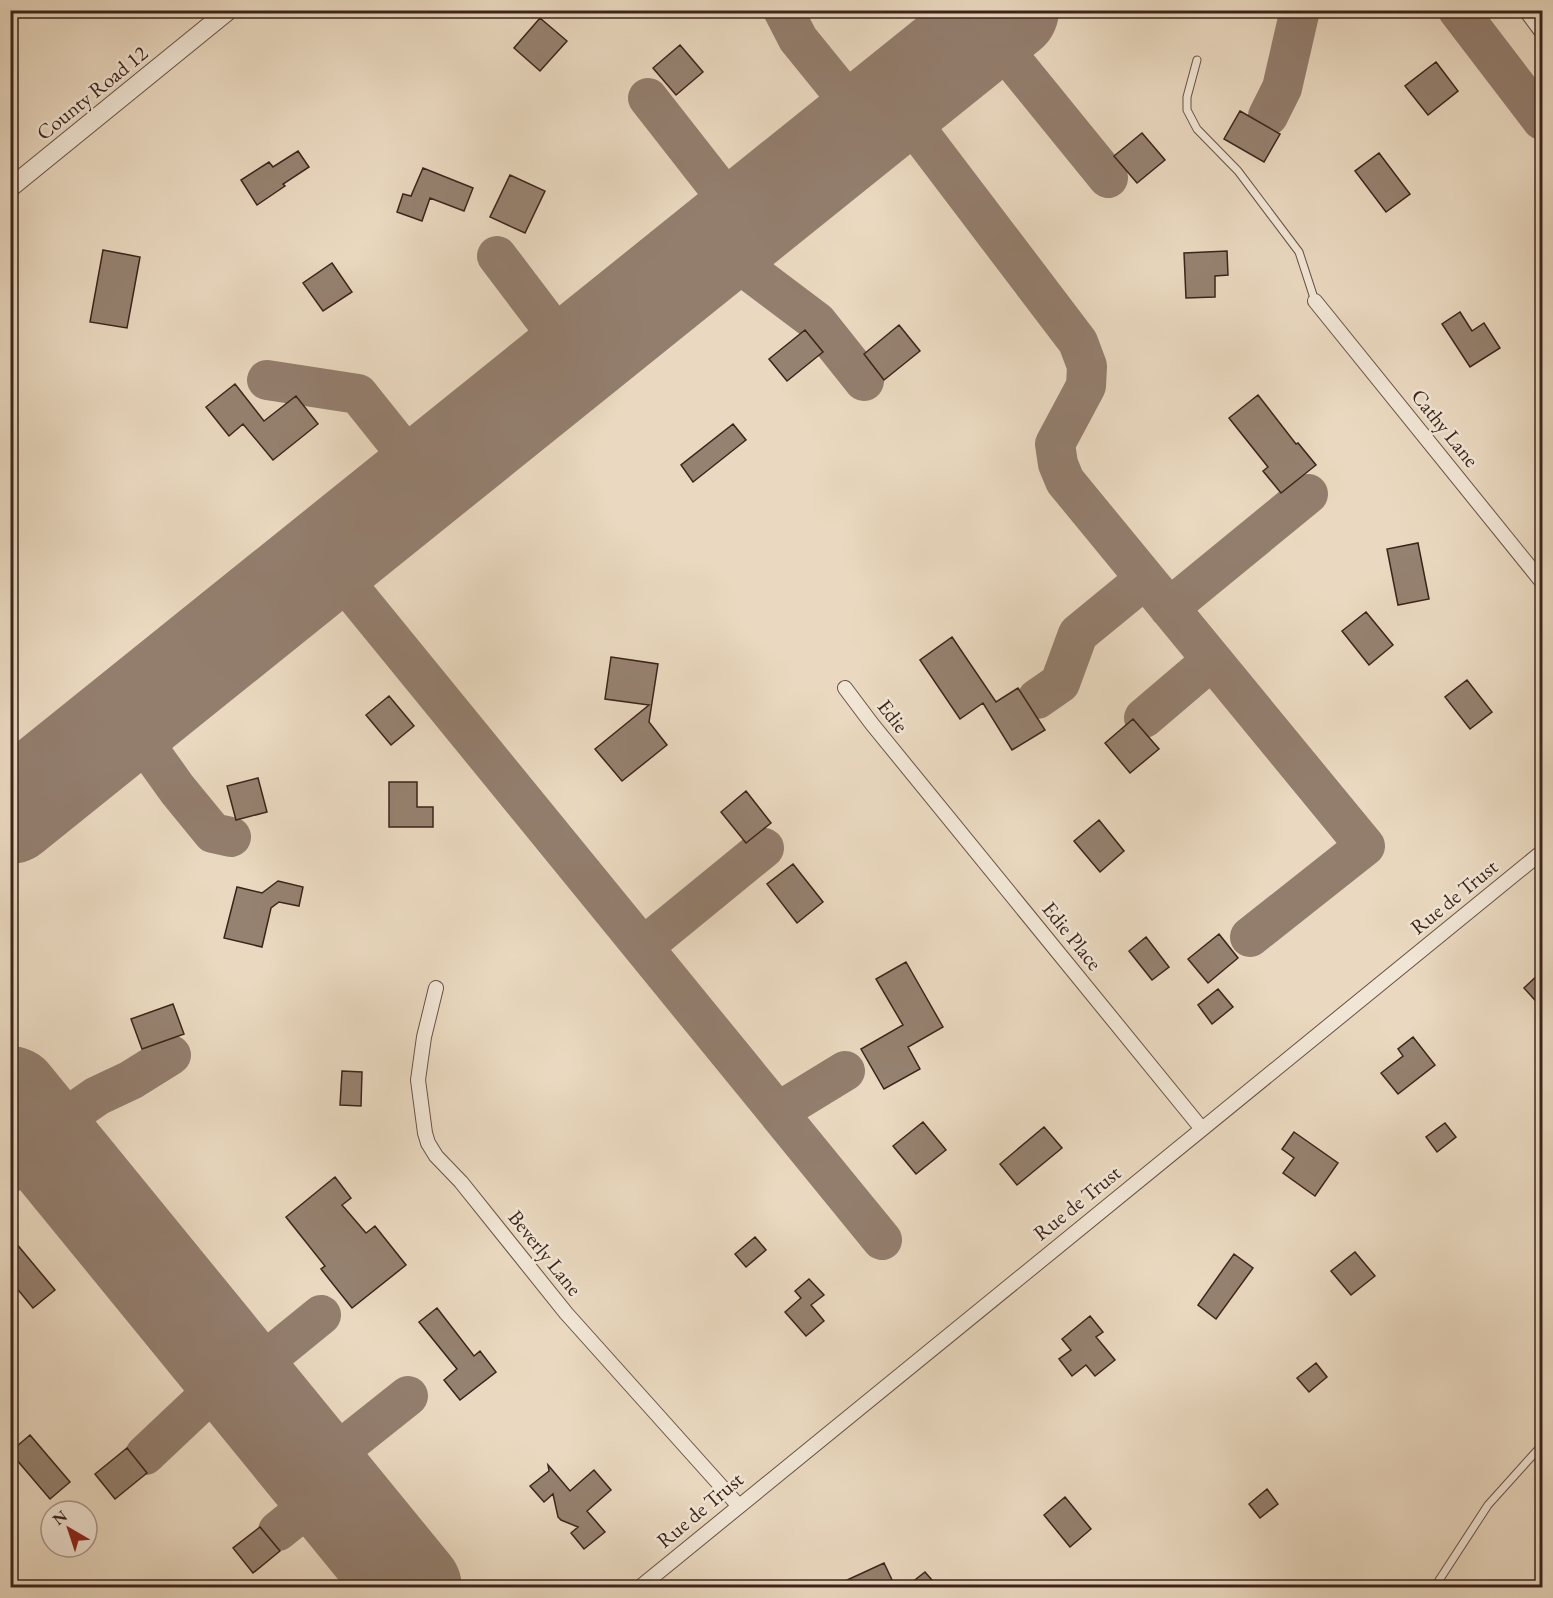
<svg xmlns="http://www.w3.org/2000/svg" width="1553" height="1598" font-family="'EB Garamond',serif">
<rect width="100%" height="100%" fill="#ead9c0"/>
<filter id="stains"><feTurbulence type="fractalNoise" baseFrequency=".00333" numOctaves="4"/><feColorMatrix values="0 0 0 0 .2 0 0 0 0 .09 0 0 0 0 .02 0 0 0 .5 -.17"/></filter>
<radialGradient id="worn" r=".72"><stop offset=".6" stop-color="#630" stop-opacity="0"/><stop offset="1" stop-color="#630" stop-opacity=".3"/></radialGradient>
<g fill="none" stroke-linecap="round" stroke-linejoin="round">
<path stroke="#937e6e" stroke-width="40" d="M783,10L798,39L867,124
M1458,10L1542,120
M986,28L1108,178
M648,98L745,222
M895,101L1078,342L1087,366L1086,386L1055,444L1058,464L1065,481L1365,846L1250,937
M1268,116L1282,88L1300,10
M716,246L817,322L864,381
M497,256L575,359
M267,380L358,394L426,479
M326,559L882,1240
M1169,608L1308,494
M1037,699L1060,683L1078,634L1145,579
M1144,718L1212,660
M127,719L177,789L213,833L231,837
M10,793L20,805
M643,947L764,848
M778,1112L845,1071
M41,1135L97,1096L131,1080L171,1055
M10,1173L52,1148
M241,1380L321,1315
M145,1455L234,1371
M315,1470L408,1396
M278,1531L330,1489"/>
<path stroke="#937e6e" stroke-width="102" d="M10,813L1008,10
M10,1097L411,1588"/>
</g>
<path fill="#968271" stroke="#3c241b" stroke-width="1.5" d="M540,18L567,41L540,71L514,48Z
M680,45L703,72L676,95L653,68Z
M1436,62L1458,91L1428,115L1405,86Z
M1240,111L1280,134L1264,162L1224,139Z
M1142,133L1165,160L1137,183L1114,156Z
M298,151L309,167L283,184L285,186L257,205L241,180L269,162L273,167Z
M1379,153L1410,194L1386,212L1355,171Z
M423,168L473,188L464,211L430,198L422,221L397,212L403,194L411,196Z
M510,175L545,191L525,233L490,217Z
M103,250L140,257L127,328L90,322Z
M1227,251L1228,275L1215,276V297L1186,298L1184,253Z
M332,263L352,292L323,311L303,283Z
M1460,312L1472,331L1484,323L1500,348L1470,367L1442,324Z
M899,325L920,351L884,380L864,354Z
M805,330L823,352L787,381L769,359Z
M235,384L264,421L296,396L318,424L273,460L243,424L229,436L206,407Z
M1258,395L1296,444L1298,443L1316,465L1281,493L1263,471L1268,467L1229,418Z
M733,424L746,440L693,482L681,465Z
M1418,543L1429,599L1398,605L1387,549Z
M1366,612L1393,645L1369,665L1342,631Z
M952,637L996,702L1018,688L1045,730L1012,750L983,703L960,719L920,660Z
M611,657L658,664L649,722L667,745L622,781L595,749L649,705L605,699Z
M1467,680L1492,712L1470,729L1445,697Z
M389,696L414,726L391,745L366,715Z
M1133,719L1159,749L1130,773L1105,743Z
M258,778L267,812L236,820L227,786Z
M389,782H417V807H433V827H389Z
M746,791L771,823L746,843L721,812Z
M1099,820L1124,851L1100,872L1074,841Z
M793,864L823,902L797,923L767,884Z
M278,881L303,887L299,906L279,902L271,908L262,947L224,938L237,887L262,893Z
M1219,934L1238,958L1208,983L1188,959Z
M1146,937L1169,967L1152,980L1129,951Z
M906,962L943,1027L908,1047L920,1069L884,1089L861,1049L903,1025L876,979Z
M1542,971V1008L1524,988Z
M1218,989L1233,1007L1212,1024L1198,1005Z
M173,1004L184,1034L142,1049L131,1019Z
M1413,1037L1435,1065L1398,1094L1381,1073L1403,1056L1398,1049Z
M342,1071L362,1072L361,1106L340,1105Z
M923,1122L946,1150L916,1174L893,1146Z
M1445,1123L1456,1137L1437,1152L1426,1137Z
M1044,1127L1062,1148L1017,1185L1000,1164Z
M1294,1132L1338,1163L1315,1196L1283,1173L1294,1158L1282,1149Z
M335,1177L351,1198L342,1205L366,1233L375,1226L406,1265L352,1308L321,1269L325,1266L286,1217Z
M10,1236L55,1290L33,1308L10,1280Z
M755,1237L766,1250L746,1267L735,1254Z
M1355,1252L1375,1276L1351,1295L1331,1271Z
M1234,1254L1253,1268L1216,1319L1198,1305Z
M809,1279L824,1295L811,1305L824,1321L806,1336L785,1312L801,1298L795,1291Z
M437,1308L474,1356L480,1351L496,1372L460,1400L444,1380L457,1369L419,1322Z
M1090,1316L1103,1332L1096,1337L1115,1360L1095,1376L1086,1365L1072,1376L1059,1359L1071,1350L1062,1339Z
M1316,1363L1327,1377L1309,1392L1297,1378Z
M30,1435L70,1482L50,1499L10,1452Z
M127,1448L147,1473L115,1499L95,1474Z
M548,1465L570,1491L594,1470L611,1490L587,1511L605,1532L584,1549L571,1533L578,1527L561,1520L558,1517L553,1494L544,1502L530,1486L549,1471Z
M1267,1489L1278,1504L1260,1518L1249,1504Z
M1065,1497L1091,1529L1070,1547L1044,1515Z
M260,1527L280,1551L253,1573L233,1548Z
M884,1563L894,1584L887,1587H832Z
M925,1572L938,1587H906Z"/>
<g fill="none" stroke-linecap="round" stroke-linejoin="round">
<defs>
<path id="service" d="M1197,60L1187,97V110L1197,129L1238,171L1299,252L1315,301
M1434,1588L1488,1505L1542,1445"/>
<path id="minor" d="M1315,301L1542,582
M845,688L872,724L1202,1129
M436,988L424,1037L418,1080L425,1133L428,1143L436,1156L461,1182L566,1313L738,1505
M10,1585L12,1588
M639,1588L1542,852"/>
<path id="tertiary" d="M1528,10L1542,29
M10,188L229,10"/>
</defs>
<use href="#service" stroke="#685144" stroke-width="9"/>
<use href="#minor" stroke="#685144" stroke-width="16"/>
<use href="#tertiary" stroke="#685144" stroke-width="20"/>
<use href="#service" stroke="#f1e6d6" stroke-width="7"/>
<use href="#minor" stroke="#f1e6d6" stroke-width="14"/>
<use href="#tertiary" stroke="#f1e6d6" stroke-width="18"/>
</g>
<g text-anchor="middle" stroke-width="5" stroke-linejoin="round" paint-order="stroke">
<g font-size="21" fill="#3c241b" stroke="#f1e6d6">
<text transform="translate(92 93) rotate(-39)" y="7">County Road 12</text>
<text transform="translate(1445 428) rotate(51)" y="7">Cathy Lane</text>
<text transform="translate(893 716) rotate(52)" y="7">Edie</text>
<text transform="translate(1454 897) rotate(-39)" y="7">Rue de Trust</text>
<text transform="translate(1072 936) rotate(51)" y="7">Edie Place</text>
<text transform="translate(1077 1203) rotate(-39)" y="7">Rue de Trust</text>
<text transform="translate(545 1253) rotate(51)" y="7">Beverly Lane</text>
<text transform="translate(700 1510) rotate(-40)" y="7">Rue de Trust</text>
</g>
</g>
<rect width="1553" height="1598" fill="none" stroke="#ead9c0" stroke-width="36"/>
<rect x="12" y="12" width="1529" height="1574" fill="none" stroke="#3c241b" stroke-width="3"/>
<rect x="18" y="18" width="1517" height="1562" fill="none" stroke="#3c241b" stroke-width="1.5"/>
<g transform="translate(69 1529) rotate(321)"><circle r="28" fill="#f1e6d6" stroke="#a9988b" stroke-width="1.5"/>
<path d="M0-4.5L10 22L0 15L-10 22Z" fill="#8f2418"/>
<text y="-9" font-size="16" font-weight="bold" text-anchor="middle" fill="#3c241b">N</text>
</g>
<rect width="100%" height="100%" filter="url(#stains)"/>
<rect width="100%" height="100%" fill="url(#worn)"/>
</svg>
